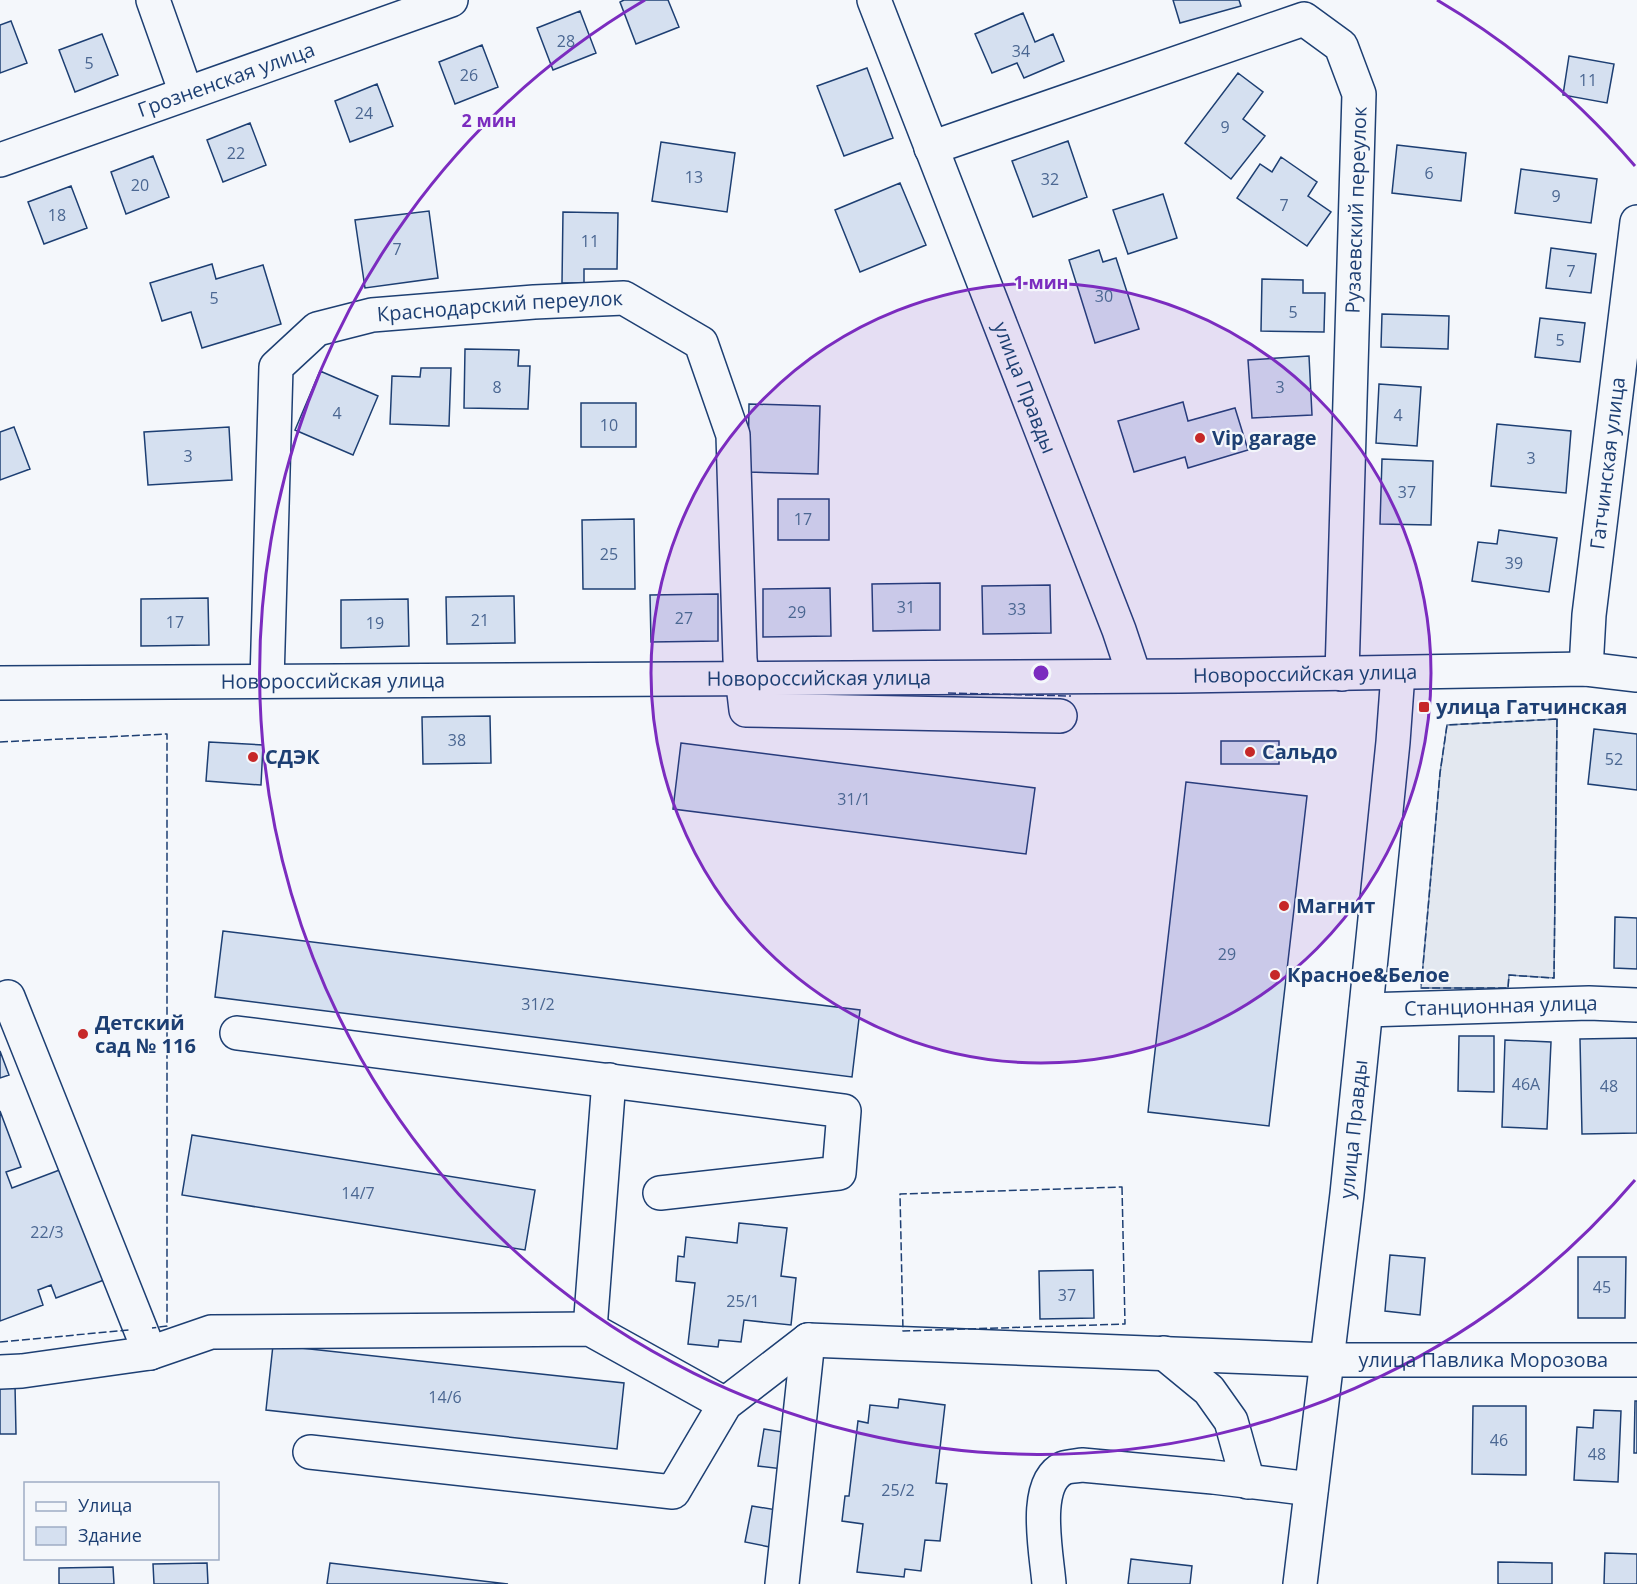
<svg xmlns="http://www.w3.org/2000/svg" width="1637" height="1584" font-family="'Open Sans',sans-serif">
<rect width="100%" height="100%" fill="#f4f7fb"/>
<path fill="#e3e8f0" stroke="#687fa3" stroke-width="1.5" d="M1557,719L1554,978L1509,975L1508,988H1421L1440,773L1447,725Z"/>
<path fill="#d5e0f0" stroke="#1d3f73" stroke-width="1.5" d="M624,0H668L679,27L636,44L620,2Z
M1173,0H1239L1241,6L1180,23Z
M580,11L596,53L553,70L537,28Z
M1023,13L1035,42L1053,34L1064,61L1024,78L1017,63L992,73L975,34Z
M11,21L27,63L0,73V25Z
M102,34L118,75L75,92L59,50Z
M482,45L498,87L455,104L439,62Z
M1569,56L1614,64L1607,103L1563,95Z
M867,68L893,138L844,156L817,86Z
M1238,73L1263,92L1243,119L1265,136L1231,179L1185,143Z
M377,84L393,126L350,142L335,101Z
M250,123L266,165L223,182L207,140Z
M1068,141L1087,197L1033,217L1012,161Z
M661,142L735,153L727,212L652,201Z
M1397,145L1466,153L1461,201L1392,193Z
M153,156L169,197L126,214L111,172Z
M1281,157L1317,182L1308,196L1331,212L1307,246L1237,198L1260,164L1272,172Z
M1521,169L1597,179L1591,223L1515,213Z
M900,183L926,245L860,272L835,210Z
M71,186L87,228L44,244L28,202Z
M1163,194L1177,238L1128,254L1113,210Z
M429,211L438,278L365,288L355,220Z
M563,212L618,213L617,269H584V283H562Z
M1551,248L1596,254L1591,293L1546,288Z
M1099,250L1103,262L1116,258L1139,329L1095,343L1069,260Z
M212,264L216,279L263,265L281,324L202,348L191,312L162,321L150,283Z
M1262,279L1303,280V293H1325L1324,332L1261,331Z
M1382,314L1449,316L1448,349L1381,347Z
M1540,318L1585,323L1580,362L1535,357Z
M465,349L519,350L518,366H530L528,409L464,408Z
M1309,356L1312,415L1252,418L1248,360Z
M421,368H451L449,426L390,424L392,376L420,377Z
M320,371L378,396L353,455L295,430Z
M1379,384L1421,387L1417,446L1376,443Z
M1183,402L1188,421L1235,408L1248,450L1188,468L1185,457L1134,472L1118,421Z
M581,403H636V447H581Z
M749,404L820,406L818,474L748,472Z
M1497,424L1571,431L1566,493L1491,486Z
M14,427L30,469L0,480V432Z
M229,427L232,480L148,485L144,432Z
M1382,459L1433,461L1431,525L1380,524Z
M778,499H829V540H778Z
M634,519L635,589H583L582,520Z
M1499,530L1557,538L1549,592L1472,581L1478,542L1497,544Z
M940,583V630L873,631L872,584Z
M1050,585L1051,633L983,634L982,586Z
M830,588L831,636L763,637V589Z
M718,594V641L651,642L650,595Z
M514,596L515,643L447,644L446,597Z
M208,598L209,645L141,646V599Z
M408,599L409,646L341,648V600Z
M490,716L491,763L423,764L422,717Z
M1594,729L1637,734V790L1588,784Z
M1221,741H1279V764H1221Z
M209,742L263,745L261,785L206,781Z
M681,743L1035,788L1026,854L673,809Z
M1186,782L1307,796L1269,1126L1148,1112Z
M1615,917L1637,918V969L1614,968Z
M223,931L860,1010L852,1077L215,997Z
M1459,1036H1494V1092L1458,1091Z
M1637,1038V1133L1582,1134L1580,1039Z
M1505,1040L1551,1042L1547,1129L1502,1127Z
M0,1051L9,1075L0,1078Z
M0,1111L21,1167L6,1172L12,1188L70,1166L112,1277L56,1298L51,1285L38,1290L43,1305L0,1321Z
M192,1135L535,1190L525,1250L182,1195Z
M739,1223L787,1228L781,1276L796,1278L791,1325L744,1320L741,1342L719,1340L718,1347L688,1344L695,1283L676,1281L678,1256L684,1257L686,1237L737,1243Z
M1390,1255L1425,1258L1420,1315L1385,1311Z
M1578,1257H1626L1625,1318H1578Z
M1093,1270L1094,1318L1040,1319L1039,1271Z
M273,1345L624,1383L617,1449L266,1410Z
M15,1385L16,1434H0V1386Z
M899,1399L945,1405L936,1483L947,1484L940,1541L925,1540L921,1571L905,1569L904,1577L857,1572L863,1524L842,1521L845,1496H849L858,1421L868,1423L870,1405L898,1408Z
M1635,1401H1637V1453H1634Z
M1473,1406H1526V1475L1472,1474Z
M1594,1410L1621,1411L1618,1482L1574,1480L1577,1427L1593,1428Z
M764,1429L789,1433L783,1469L758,1466Z
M752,1506L777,1510L770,1547L745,1542Z
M1605,1553L1637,1554V1584H1604Z
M1131,1559L1192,1566L1190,1584H1128Z
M1498,1562L1552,1563V1584H1498Z
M207,1563L208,1584H154L153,1564Z
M330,1563L508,1584H327Z
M113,1567L114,1584H59V1568Z"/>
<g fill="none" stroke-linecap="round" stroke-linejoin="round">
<defs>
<g id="minor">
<path d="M153,0L186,93"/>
<path id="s1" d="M874,0L1119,630L1134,675"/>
<path d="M931,148L1304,19L1341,46L1359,94L1342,674"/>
<path id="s2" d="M0,160L451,0"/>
<path id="s3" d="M1586,669L1589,615L1637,222"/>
<path id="s4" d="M267,681L276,367L317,329L372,315L534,302L624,298L701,343L733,435L740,659L746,710L1060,716"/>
<path d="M0,1000L8,997L150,1353"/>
<path id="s5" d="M1366,1010L1589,1003L1637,1005"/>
<path d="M237,1033L844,1111L839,1173L660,1193"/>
<path d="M590,1329L609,1080"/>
<path d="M1164,1353L1209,1390L1231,1421L1248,1482"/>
<path d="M0,1372L22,1371L150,1353L211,1332L590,1329L725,1404"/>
<path id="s6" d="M310,1452L673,1492L725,1404L808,1340L1328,1360H1637"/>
<path d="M782,1584L808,1340"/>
<path d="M1049,1584C1047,1555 1031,1483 1064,1468C1069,1466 1077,1466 1082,1465L1213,1477L1311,1489"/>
</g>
<g id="major">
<path id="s7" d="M0,683L1181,676L1586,669L1637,675"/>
<path id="s8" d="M1300,1584L1347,1194L1393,742L1398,673"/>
</g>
</defs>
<use href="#minor" stroke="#1d3f73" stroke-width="36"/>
<use href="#major" stroke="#1d3f73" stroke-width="36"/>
<use href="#minor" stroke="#f4f7fb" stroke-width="33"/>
<use href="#major" stroke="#f4f7fb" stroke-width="33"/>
<path stroke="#1d3f73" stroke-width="1.5" stroke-dasharray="8 3" stroke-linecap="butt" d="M948,693L1071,696
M1557,719L1554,978L1509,975L1508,988H1421L1440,773L1447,725Z
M0,742L167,734V1326L152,1328
M1122,1187L1125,1324L903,1331L900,1194Z
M0,1342L129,1330"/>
</g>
<circle cx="1041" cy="673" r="390" fill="#7b2cbf" fill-opacity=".12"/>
<g fill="none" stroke="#7b2cbf" stroke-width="3">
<circle cx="1041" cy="673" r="390"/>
<path d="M1635 1180A781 781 0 1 1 645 0M1437 0A781 781 0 0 1 1635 166"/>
</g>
<g fill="#c62828" stroke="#f4f7fb" stroke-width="2">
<circle cx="1200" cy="438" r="6"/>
<rect x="1418" y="701" width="12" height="12" rx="3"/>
<circle cx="1250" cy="752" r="6"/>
<circle cx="253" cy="757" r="6"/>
<circle cx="1284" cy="906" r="6"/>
<circle cx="1275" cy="975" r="6"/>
<circle cx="83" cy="1034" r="6"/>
</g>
<g text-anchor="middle" stroke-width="4.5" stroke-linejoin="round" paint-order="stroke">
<g font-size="16" fill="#4b6792">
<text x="566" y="47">28</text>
<text x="1021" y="57">34</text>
<text x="89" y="69">5</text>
<text x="469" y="81">26</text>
<text x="1588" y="86">11</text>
<text x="364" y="119">24</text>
<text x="1225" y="133">9</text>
<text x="236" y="159">22</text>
<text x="1429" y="179">6</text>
<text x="694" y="183">13</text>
<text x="1050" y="185">32</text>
<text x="140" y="191">20</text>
<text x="1556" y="202">9</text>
<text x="1284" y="211">7</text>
<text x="57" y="221">18</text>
<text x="590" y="247">11</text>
<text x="397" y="255">7</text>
<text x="1571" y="277">7</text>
<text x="1104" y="302">30</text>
<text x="214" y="304">5</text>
<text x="1293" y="318">5</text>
<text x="1560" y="346">5</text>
<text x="497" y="393">8</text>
<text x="1280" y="393">3</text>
<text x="337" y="419">4</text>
<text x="1398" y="421">4</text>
<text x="609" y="431">10</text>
<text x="188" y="462">3</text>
<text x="1531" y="464">3</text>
<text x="1407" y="498">37</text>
<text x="803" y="525">17</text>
<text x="609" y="560">25</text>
<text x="1514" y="569">39</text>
<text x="906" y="613">31</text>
<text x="1017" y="615">33</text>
<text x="797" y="618">29</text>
<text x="684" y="624">27</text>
<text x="480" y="626">21</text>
<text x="175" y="628">17</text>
<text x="375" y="629">19</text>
<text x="457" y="746">38</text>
<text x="1614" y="765">52</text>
<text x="854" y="805">31/1</text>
<text x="1227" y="960">29</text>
<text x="538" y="1010">31/2</text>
<text x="1526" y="1090">46А</text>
<text x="1609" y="1092">48</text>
<text x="358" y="1199">14/7</text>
<text x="47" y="1238">22/3</text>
<text x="1602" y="1293">45</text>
<text x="1067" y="1301">37</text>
<text x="743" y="1307">25/1</text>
<text x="445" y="1403">14/6</text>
<text x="1499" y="1446">46</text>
<text x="1597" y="1460">48</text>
<text x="898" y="1496">25/2</text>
</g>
<g font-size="20" fill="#1d3f73" stroke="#f4f7fb">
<text dy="7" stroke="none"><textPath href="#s2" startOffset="240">Грозненская улица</textPath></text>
<text transform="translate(1356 210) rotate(-88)" y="7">Рузаевский переулок</text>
<text dy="7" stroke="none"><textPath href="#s4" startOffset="555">Краснодарский переулок</textPath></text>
<text dy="7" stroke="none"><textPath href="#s1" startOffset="416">улица Правды</textPath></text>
<text dy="7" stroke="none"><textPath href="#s3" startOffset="207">Гатчинская улица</textPath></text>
<text dy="7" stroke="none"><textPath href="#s7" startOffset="1305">Новороссийская улица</textPath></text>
<text dy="7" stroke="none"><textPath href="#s7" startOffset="819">Новороссийская улица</textPath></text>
<text dy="7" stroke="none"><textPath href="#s7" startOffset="333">Новороссийская улица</textPath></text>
<text dy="7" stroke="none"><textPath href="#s5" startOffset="135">Станционная улица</textPath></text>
<text dy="7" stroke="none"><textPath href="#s8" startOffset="458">улица Правды</textPath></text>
<text dy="7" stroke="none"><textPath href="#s6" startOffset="1248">улица Павлика Морозова</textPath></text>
</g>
<g font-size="20" font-weight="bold" fill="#1d3f73" stroke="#f4f7fb" text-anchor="start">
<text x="1212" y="445">Vip garage</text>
<text x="1436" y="714">улица Гатчинская</text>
<text x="1262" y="759">Сальдо</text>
<text x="265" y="764">СДЭК</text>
<text x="1296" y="913">Магнит</text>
<text x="1287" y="982">Красное&amp;Белое</text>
<text x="95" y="1030">Детский<tspan x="95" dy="23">сад № 116</tspan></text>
</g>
</g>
<circle cx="1041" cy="673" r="9" fill="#7b2cbf" stroke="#f4f7fb" stroke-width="3"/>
<g font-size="18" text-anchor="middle" font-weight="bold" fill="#7b2cbf" stroke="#f4f7fb" stroke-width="4.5" stroke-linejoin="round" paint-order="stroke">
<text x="489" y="127">2 мин</text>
<text x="1041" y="289">1 мин</text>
</g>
<rect x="24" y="1482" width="195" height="78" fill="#f4f7fb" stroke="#9eadc5" stroke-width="1.5"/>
<rect x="36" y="1502" width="30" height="9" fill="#f4f7fb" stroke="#9eadc5" stroke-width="1.5"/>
<text x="78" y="1512" font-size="18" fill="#1d3f73">Улица</text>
<rect x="36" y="1527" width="30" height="18" fill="#d5e0f0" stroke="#9eadc5" stroke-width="1.5"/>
<text x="78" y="1542" font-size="18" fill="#1d3f73">Здание</text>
</svg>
